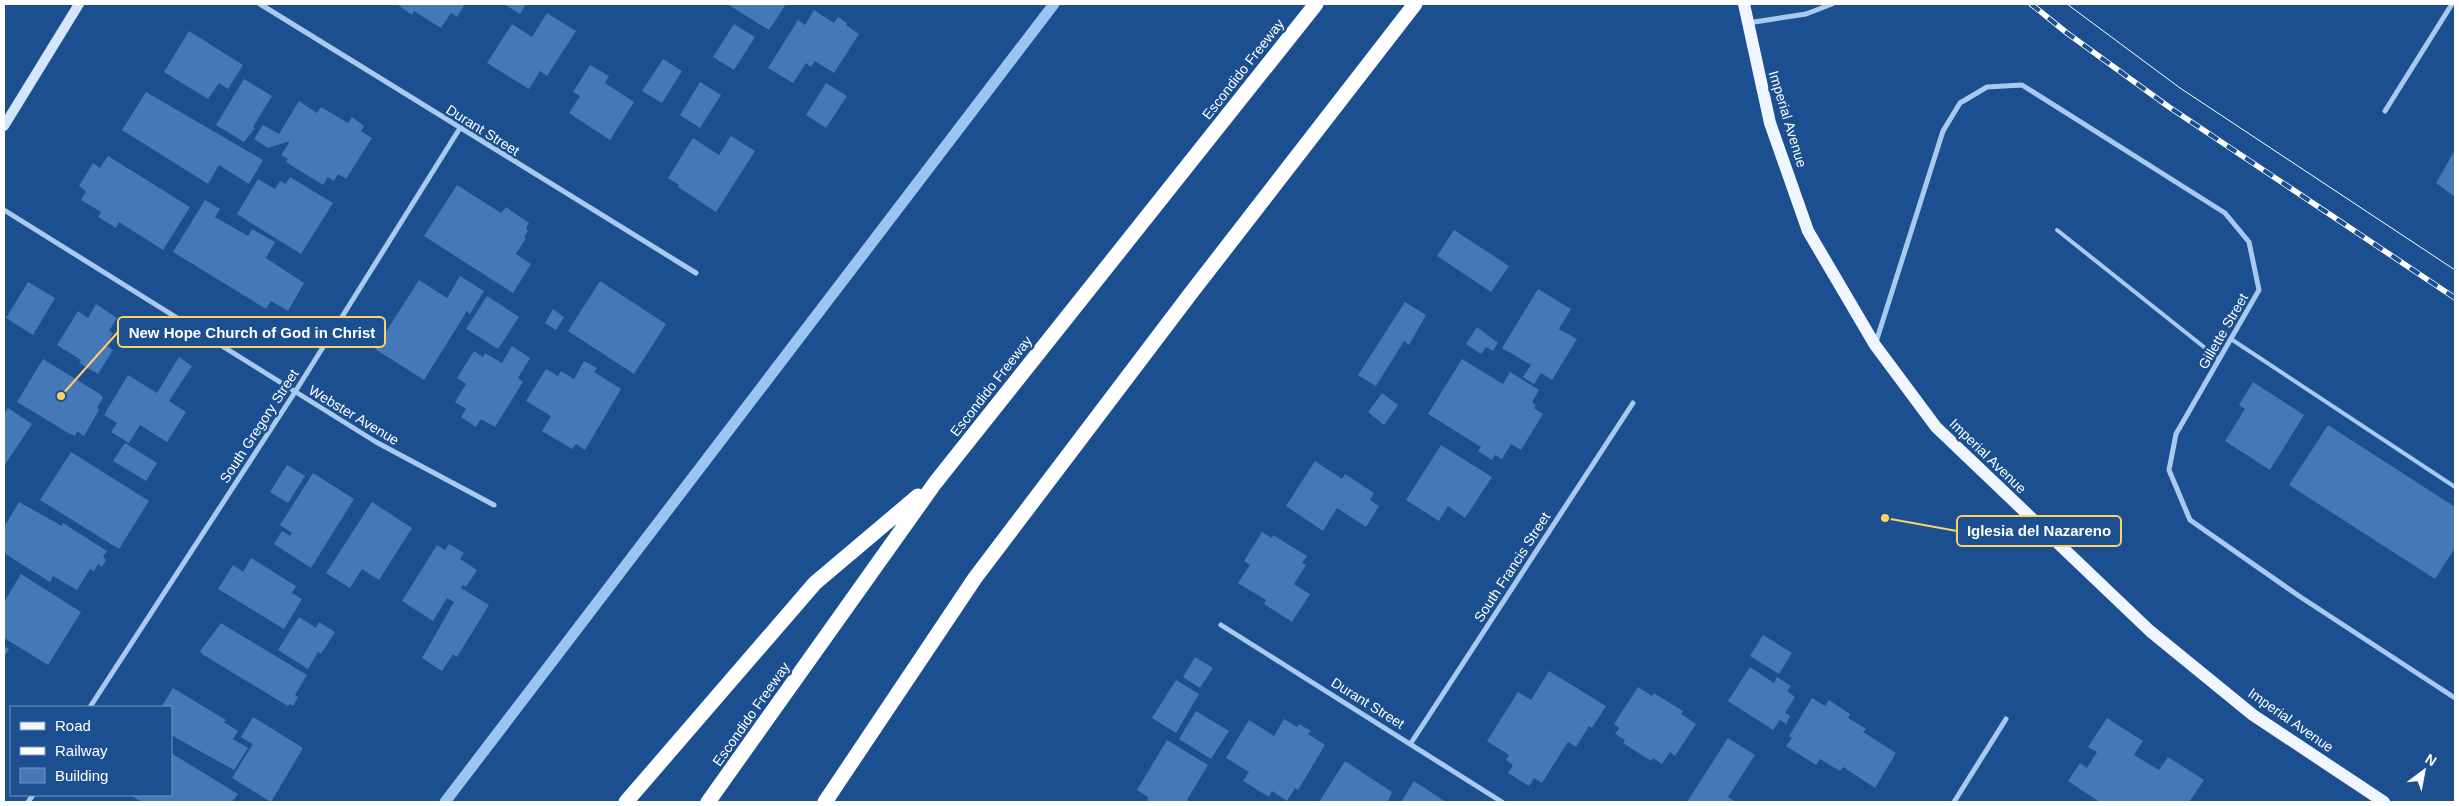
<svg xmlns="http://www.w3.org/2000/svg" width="2459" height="806" font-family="Arial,sans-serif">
<rect width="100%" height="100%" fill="#1b4f8f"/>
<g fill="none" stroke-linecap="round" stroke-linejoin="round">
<path stroke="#9cc4f0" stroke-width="11" d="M445,802L1054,4"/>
</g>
<path fill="#4478b7" d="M397,4H465L457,17L451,13L441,28L414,11L412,15Z
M504,4H526L520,14Z
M727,4H786L769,30Z
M814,10L834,23L838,17L847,23L846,25L859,34L834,73L815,61L811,67L806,63L793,83L768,68L798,20L805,25Z
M547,13L576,31L547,76L540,71L529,89L487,63L512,24L532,37Z
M734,24L755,37L734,70L713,57Z
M189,31L243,65L228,89L219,83L208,99L164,72Z
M663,59L682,71L662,103L642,91Z
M590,65L609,76L605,83L634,102L610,140L569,113L580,96L573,92Z
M244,79L272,96L253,127L255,128L244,142L216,125Z
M700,82L721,95L700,128L680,115Z
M826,83L847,96L826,128L806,115Z
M146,92L263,160L249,184L219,165L208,184L122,130Z
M299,101L317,113L321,107L348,123L352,117L364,126L361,131L372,138L346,179L338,174L334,181L328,177L323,185L286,162L288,159L281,155L290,141L268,148L254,139L263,125L279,134Z
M731,136L755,151L716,212L678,187L679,185L668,178L693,138L719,155Z
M2455,150V197L2436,183Z
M108,156L190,207L163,250L119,222L116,228L98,217L101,212L81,200L86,191L79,186L93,163L100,168Z
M290,177L333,203L301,254L237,214L258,179L275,189L280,181L286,184Z
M457,185L501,213L506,207L529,223L526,228L528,231L524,237L526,238L516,254L531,264L513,293L424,236Z
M205,200L220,209L215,217L248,236L252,229L275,242L266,258L304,283L288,311L271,301L266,309L173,252Z
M1454,230L1509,266L1491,292L1437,256Z
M460,276L484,291L470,314L467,311L424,380L375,349L419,280L447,298Z
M600,281L666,324L634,374L568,331Z
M28,282L55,298L33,335L6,318Z
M1538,289L1571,309L1559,329L1577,339L1552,380L1541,373L1534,384L1523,377L1531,365L1502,348Z
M487,296L519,317L498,349L466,329Z
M1405,302L1426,315L1409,345L1404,341L1376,386L1358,375Z
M96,304L117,318L109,331L113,333L106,345L113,350L98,374L79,363L81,360L57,345L78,311L88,318Z
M553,309L564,317L556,330L545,323Z
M1477,327L1498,343L1493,351L1486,347L1481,354L1466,344Z
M512,346L530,358L518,378L523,382L495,427L481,419L476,427L461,417L466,409L455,402L466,384L457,378L474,351L483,357L485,353L502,363Z
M179,357L192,366L169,401L186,412L167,442L140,425L129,443L111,432L117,423L104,415L128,375L157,393Z
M43,359L100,394L103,398L97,408L99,410L84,436L77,431L75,436L70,434L17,402Z
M1462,359L1503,384L1510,372L1539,390L1532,402L1536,405L1534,408L1543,414L1521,450L1511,444L1502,459L1495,455L1492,460L1478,451L1481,447L1428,414Z
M584,361L597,368L594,372L621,389L585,450L576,444L572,449L542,431L551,416L526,401L546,369L558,376L561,371L574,379Z
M2253,382L2304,415L2270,470L2225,441L2245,409L2239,405Z
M1382,393L1398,405L1384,425L1368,412Z
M8,408L32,424L4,466V411L5,412Z
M2328,425L2455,507V548L2435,579L2289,485Z
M125,443L157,463L146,481L113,461Z
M1441,445L1492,477L1465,518L1448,506L1439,521L1406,500Z
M71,452L149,501L119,549L40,500Z
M1315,461L1342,479L1345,474L1374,493L1370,500L1379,506L1366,527L1337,508L1323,531L1286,506Z
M287,465L305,476L288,503L270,492Z
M313,473L354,499L311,568L274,544L282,531L290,536L292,533L280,525Z
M19,502L62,526L63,523L107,551L103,557L106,560L102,567L98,564L94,571L90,569L77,590L53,576L50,582L4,553V527Z
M372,502L412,528L379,580L362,569L350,588L326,573Z
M1262,532L1272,538L1273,535L1307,556L1302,563L1306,565L1294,584L1310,594L1292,622L1264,604L1266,600L1238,583L1250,565L1244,561Z
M449,544L464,553L460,559L477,570L466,587L463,585L461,588L489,605L457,657L453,654L442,671L422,658L454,602L447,598L433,621L402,601L437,545L445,550Z
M251,558L296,586L292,593L302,599L284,629L218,589L233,565L243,572Z
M21,574L81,612L48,665L4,638V602Z
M299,617L316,628L319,622L335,632L321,654L318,652L308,669L278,650Z
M221,623L307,675L295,695L298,697L293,706L290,704L288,706L202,654L200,651Z
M1763,635L1792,653L1779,674L1750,656Z
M4,646L9,649L4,657Z
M1195,657L1213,668L1200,688L1183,677Z
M1750,667L1774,683L1777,677L1791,686L1787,691L1795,697L1785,713L1790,716L1786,724L1780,720L1773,730L1728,701Z
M1549,671L1606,706L1592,728L1589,726L1576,747L1568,742L1542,783L1534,778L1529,786L1508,773L1513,765L1506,760L1509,755L1487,741L1518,692L1531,700Z
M1176,680L1199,694L1176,733L1152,718Z
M1638,687L1652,696L1654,693L1683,711L1681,714L1696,724L1675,756L1670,752L1662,764L1653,758L1651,761L1623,743L1625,740L1615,734L1619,728L1614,724Z
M173,688L226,720L224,722L238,731L233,739L248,748L234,770L171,735V707H161Z
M1812,698L1825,706L1829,700L1850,714L1848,718L1866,729L1863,732L1896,753L1875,788L1843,767L1840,771L1820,759L1816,765L1786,746L1792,738L1789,736Z
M1196,711L1229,731L1211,759L1179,739Z
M253,717L303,748L271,802L232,778L253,744L241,737Z
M2107,718L2143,741L2134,755L2159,770L2168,757L2204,780L2189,802H2097L2098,801L2068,781L2080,763L2087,768L2097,752L2088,747Z
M1284,719L1297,727L1299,724L1311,731L1308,734L1325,745L1298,790L1295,788L1287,801L1272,791L1269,797L1243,781L1249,772L1226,758L1249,720L1274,736Z
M1728,738L1755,755L1728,797L1736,802H1687Z
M1167,740L1208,765L1187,800L1190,802H1147L1148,797L1137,790Z
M171,753L238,794L232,802H142L132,796L171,795Z
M1345,761L1392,792L1388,802H1319Z
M1414,781L1446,802H1401Z"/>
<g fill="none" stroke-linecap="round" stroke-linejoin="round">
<path stroke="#a9c9ee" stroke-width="4" d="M2057,230L2219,359
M2231,339L2455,487"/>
<path stroke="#a9c9ee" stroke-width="5" d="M260,4L696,273
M1748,23L1806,14L1832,4
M2385,111L2452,4
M4,210L376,442L494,505
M1876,342L1943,131L1960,103L1987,87L2022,85L2225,213L2249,242L2259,290L2176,434L2169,470L2190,520L2299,596L2455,698
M1221,625L1502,802
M90,707L295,392L460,128
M1411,743L1633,403
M28,802L33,795
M1954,802L2006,719"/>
<path stroke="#d6e6fa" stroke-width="10" d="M4,126L79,4"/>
<path stroke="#f0f6ff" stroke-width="12" d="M1744,4L1770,123L1808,231L1875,345L1936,427L2150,631L2253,715L2384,802"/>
<path stroke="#fff" stroke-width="15" d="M626,802L815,583L918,496
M708,802L935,483L1316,4
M825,802L975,578L1191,293L1415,4"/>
<path stroke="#fff" stroke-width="1" d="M2067,4L2180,88L2455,270"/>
<defs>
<path id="rail" d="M2031,4L2067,33L2169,107L2455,298"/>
</defs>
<use href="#rail" stroke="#fff" stroke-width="5.5"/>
<use href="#rail" stroke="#1b4f8f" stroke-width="4" stroke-dasharray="11" stroke-linecap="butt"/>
</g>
<g text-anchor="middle" stroke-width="5" stroke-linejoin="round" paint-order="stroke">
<g font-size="14" fill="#fff" stroke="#1b4f8f">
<text transform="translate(1243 69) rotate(-52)" y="5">Escondido Freeway</text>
<text transform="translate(1788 119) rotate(73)" y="5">Imperial Avenue</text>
<text transform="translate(483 130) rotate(32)" y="5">Durant Street</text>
<text transform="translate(2223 331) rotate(-60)" y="5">Gillette Street</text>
<text transform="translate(991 386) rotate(-52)" y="5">Escondido Freeway</text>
<text transform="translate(354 415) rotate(31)" y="5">Webster Avenue</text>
<text transform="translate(259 426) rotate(-57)" y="5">South Gregory Street</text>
<text transform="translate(1988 456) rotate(44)" y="5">Imperial Avenue</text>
<text transform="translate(1512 567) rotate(-57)" y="5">South Francis Street</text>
<text transform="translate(1368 703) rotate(32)" y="5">Durant Street</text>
<text transform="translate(751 714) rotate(-55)" y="5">Escondido Freeway</text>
<text transform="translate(2291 720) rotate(35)" y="5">Imperial Avenue</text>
</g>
</g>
<path fill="none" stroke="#ffd166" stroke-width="2" d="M61 396L118 332M1885 518L1957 531"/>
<g fill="#ffd166" stroke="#1b4f8f" stroke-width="2">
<circle cx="61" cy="396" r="5"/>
<circle cx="1885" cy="518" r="5"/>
</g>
<g fill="#1b4f8f" stroke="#ffd166" stroke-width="2">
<rect x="118" y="317" width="267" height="30" rx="5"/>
<rect x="1957" y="516" width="164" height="30" rx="5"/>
</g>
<g font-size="15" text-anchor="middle" font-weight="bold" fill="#fff">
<text x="252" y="338">New Hope Church of God in Christ</text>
<text x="2039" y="536">Iglesia del Nazareno</text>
</g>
<rect width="2459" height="806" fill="none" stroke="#ffffff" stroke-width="10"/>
<rect x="10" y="706" width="162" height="90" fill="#1b4f8f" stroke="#7695bc"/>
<rect x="20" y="722" width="25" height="8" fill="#f0f6ff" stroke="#7695bc"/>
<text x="55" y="731" font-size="15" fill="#ffffff">Road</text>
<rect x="20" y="747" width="25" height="8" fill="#ffffff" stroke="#7695bc"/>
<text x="55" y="756" font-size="15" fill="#ffffff">Railway</text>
<rect x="20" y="768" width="25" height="15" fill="#4478b7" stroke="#7695bc"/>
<text x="55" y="781" font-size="15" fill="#ffffff">Building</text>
<g transform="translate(2424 771) rotate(32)" stroke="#1b4f8f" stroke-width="4" paint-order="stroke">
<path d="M0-4L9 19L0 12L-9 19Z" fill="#ffffff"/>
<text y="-8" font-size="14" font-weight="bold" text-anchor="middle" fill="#ffffff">N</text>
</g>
</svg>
